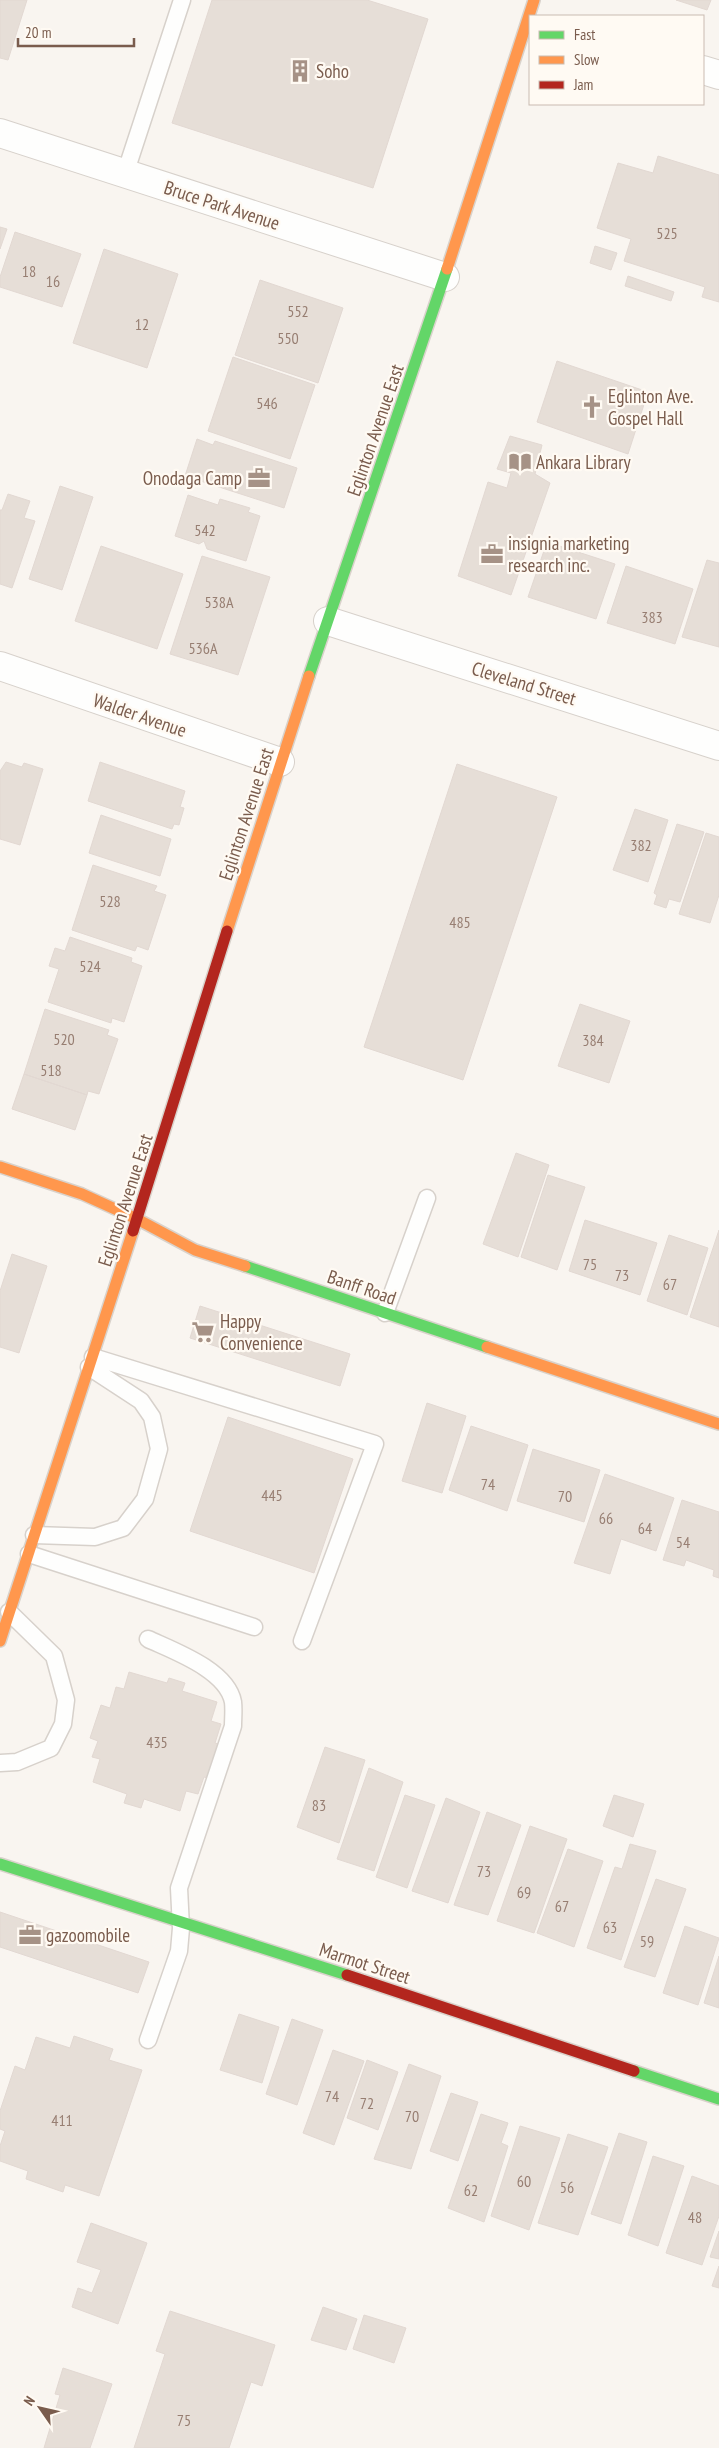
<svg xmlns="http://www.w3.org/2000/svg" width="719" height="2448" font-family="'PT Sans Narrow',sans-serif">
<rect width="100%" height="100%" fill="#f9f5f0"/>
<path fill="#e6ded7" stroke="#e2d8d2" d="M0,0H27L8,60L0,58Z
M212,0H367L428,19L373,188L172,123Z
M676,0H711L707,10Z
M658,156L719,175V302L702,297L705,287L624,261L631,239L597,228L618,163L653,173Z
M0,227L7,229L0,249Z
M15,232L81,254L62,307L0,287V277Z
M595,246L617,253L611,270L590,263Z
M104,249L178,274L147,368L73,343Z
M628,276L674,292L671,301L625,286Z
M260,280L343,308L318,383L235,355Z
M233,357L315,385L290,459L208,431Z
M557,361L648,392L628,454L537,422Z
M510,436L542,445L535,474L550,483L511,595L458,576L488,482L507,488L511,473L497,469Z
M197,439L213,445L215,441L297,468L284,508L185,476Z
M60,486L93,497L62,590L29,579Z
M8,494L30,501L24,518L35,521L12,588L0,584V510H2Z
M188,495L218,505L220,499L250,508L248,512L260,516L246,561L207,549L204,541L199,544L175,536Z
M547,542L615,564L596,619L528,597Z
M101,546L183,574L157,649L75,621Z
M202,556L270,577L238,675L170,654Z
M707,560L719,563V647L682,637Z
M626,566L693,589L675,644L607,623Z
M6,762L22,767L24,763L43,769L20,845L0,839V771Z
M100,762L185,791L180,807L184,808L179,825L174,824L172,829L88,801Z
M457,764L557,797L463,1080L364,1047Z
M635,809L668,820L648,882L613,870Z
M101,815L171,839L160,876L89,853Z
M677,824L704,832L680,902L669,899L666,908L654,904L657,895L654,893Z
M706,833L719,837V895L710,923L679,914Z
M93,865L157,886L154,891L166,895L148,950L137,946L135,951L72,930Z
M70,937L132,958L131,962L142,966L124,1022L112,1018L111,1023L48,1002L59,969L49,966L55,948L65,951Z
M580,1004L630,1021L609,1083L558,1066Z
M45,1009L109,1030L107,1035L118,1039L99,1094L88,1091L87,1095L24,1074Z
M24,1074L87,1095L75,1130L12,1109Z
M516,1153L549,1165L518,1257L483,1244Z
M548,1175L585,1187L557,1270L521,1257Z
M585,1220L657,1243L640,1295L569,1271Z
M719,1230V1327L690,1317Z
M669,1235L708,1248L687,1315L647,1301Z
M12,1254L47,1266L19,1353L0,1347V1291Z
M200,1306L350,1354L340,1386L190,1338Z
M427,1403L466,1416L442,1493L402,1481Z
M228,1417L353,1459L314,1573L190,1531Z
M471,1426L528,1445L507,1511L449,1490Z
M533,1449L600,1470L584,1522L517,1501Z
M605,1474L674,1498L656,1551L621,1539L610,1574L574,1563Z
M682,1500L719,1512V1578L713,1576L714,1570L686,1560L684,1566L663,1560Z
M129,1672L167,1683L169,1678L185,1683L182,1691L217,1702L211,1721L221,1724L215,1743L224,1746L214,1780L204,1777L198,1794L186,1791L180,1811L144,1799L141,1808L124,1803L127,1794L93,1782L100,1759L92,1757L98,1741L90,1738L101,1705L110,1708L116,1687L124,1689Z
M325,1747L365,1760L339,1843L297,1827Z
M369,1768L403,1782L374,1871L337,1859Z
M405,1795L435,1805L407,1888L376,1877Z
M614,1795L644,1804L633,1837L603,1826Z
M446,1798L480,1812L448,1903L412,1891Z
M487,1812L521,1825L488,1915L454,1905Z
M530,1826L567,1839L534,1933L497,1921Z
M630,1844L656,1851L621,1960L587,1948L615,1867L622,1869Z
M568,1849L603,1861L574,1947L537,1933Z
M656,1879L686,1889L655,1977L624,1967Z
M0,1912L149,1962L138,1993L0,1947Z
M685,1926L719,1938L698,2005L663,1993Z
M719,1956V2008L704,2003Z
M239,2014L279,2027L262,2083L220,2070Z
M292,2019L323,2030L297,2105L266,2094Z
M74,2036L113,2049L109,2060L142,2070L99,2196L65,2185L63,2192L26,2179L28,2171L0,2161V2146L5,2131L0,2129V2111L15,2066L25,2070L36,2037L70,2048Z
M333,2050L364,2061L334,2145L303,2133Z
M367,2060L398,2072L378,2130L347,2118Z
M409,2064L441,2076L411,2169L374,2159Z
M451,2093L478,2102L458,2161L430,2151Z
M481,2114L508,2123L501,2143L508,2146L484,2222L448,2208Z
M520,2126L560,2138L529,2230L491,2216Z
M619,2133L647,2142L621,2224L591,2214Z
M568,2134L608,2147L578,2235L538,2223Z
M653,2156L684,2166L658,2246L628,2235Z
M692,2176L719,2186V2216L702,2265L666,2253Z
M91,2223L147,2243L118,2324L72,2307L78,2288L92,2293L101,2270L77,2262Z
M719,2231V2259L710,2257Z
M719,2266V2288L712,2286Z
M323,2307L357,2319L346,2350L311,2340Z
M170,2311L275,2345L262,2386L251,2382L229,2448H134L165,2354L156,2351Z
M364,2315L406,2328L394,2363L353,2349Z
M63,2368L112,2384L90,2448H44L60,2395L55,2394Z"/>
<g fill="none" stroke-linecap="round" stroke-linejoin="round">
<defs>
<path id="lane" d="M125,174L182,0
M385,1313L427,1198
M93,1357L375,1444L302,1641
M34,1535L95,1537L123,1528L145,1499L159,1449L152,1417L141,1401L89,1367
M29,1554L254,1627
M148,1639C174,1651 227,1670 233,1702C234,1710 233,1718 233,1726L179,1888L181,1928L179,1951L148,2040
M0,1763L17,1762L51,1748L63,1724L66,1700L54,1656L9,1612"/>
<path id="street" d="M703,70L719,75
M0,133L445,277
M328,621L719,746
M0,666L280,762"/>
<path id="fast" d="M309,676L447,269
M245,1266L487,1347
M0,1864L347,1975
M634,2071L719,2099"/>
<path id="slow" d="M447,269L534,0
M227,931L309,676
M0,1167L82,1194L137,1219L195,1250L245,1266
M487,1347L719,1424
M0,1641L133,1231"/>
<path id="jam" d="M133,1231L227,931
M347,1975L634,2071"/>
</defs>
<use href="#lane" stroke="#d7d1cb" stroke-width="19"/>
<use href="#street" stroke="#d7d1cb" stroke-width="30"/>
<use href="#fast" stroke="#d9d2cb" stroke-width="14"/>
<use href="#slow" stroke="#d9d2cb" stroke-width="14"/>
<use href="#jam" stroke="#d9d2cb" stroke-width="14"/>
<use href="#lane" stroke="#fefefd" stroke-width="16"/>
<use href="#street" stroke="#fefefd" stroke-width="28"/>
<use href="#fast" stroke="#63d668" stroke-width="11"/>
<use href="#slow" stroke="#ff974d" stroke-width="11"/>
<use href="#jam" stroke="#b3261e" stroke-width="11"/>
</g>
<defs>
<symbol id="building-bare" viewBox="-9 -9 18 18"><path d="M-4-6H4V6H1V3H-1V6H-4ZM-2.5-4.3h1.7v1.8h-1.7ZM.8-4.3h1.7v1.8H.8ZM-2.5-1h1.7V.8h-1.7ZM.8-1h1.7V.8H.8Z" fill="#a69286" stroke="#fffaf3" stroke-width="2.5" paint-order="stroke"/></symbol>
<symbol id="church-bare" viewBox="-9 -9 18 18"><path d="M-1.2-6h2.4v3.5h3.3v2.4h-3.3V6h-2.4V-.1h-3.3v-2.4h3.3Z" fill="#a69286" stroke="#fffaf3" stroke-width="2.5" paint-order="stroke"/></symbol>
<symbol id="library-bare" viewBox="-9 -9 18 18"><path d="M-6-4Q-3-5.5-.7-3.5V5Q-3 3-6 4ZM6-4Q3-5.5 .7-3.5V5Q3 3 6 4Z" fill="#a69286" stroke="#fffaf3" stroke-width="2.5" paint-order="stroke"/></symbol>
<symbol id="office-bare" viewBox="-9 -9 18 18"><path d="M-6-3h4V-5.5h4V-3h4V5H-6ZM-1-4.5V-3h2v-1.5ZM-6 0V1H6V0Z" fill="#a69286" stroke="#fffaf3" stroke-width="2.5" paint-order="stroke"/></symbol>
<symbol id="supermarket-bare" viewBox="-9 -9 18 18"><path d="M-6-5.5h2.5l.6 2H6L4.5 2H-2.5L-4.4-4H-6ZM-1.5 3.2a1.3 1.3 0 1 0 .1 0ZM3 3.2a1.3 1.3 0 1 0 .1 0Z" fill="#a69286" stroke="#fffaf3" stroke-width="2.5" paint-order="stroke"/></symbol>
</defs>
<g fill-rule="evenodd">
<use href="#building-bare" x="284" y="55" width="32" height="32"/>
<use href="#church-bare" x="576" y="391" width="32" height="32"/>
<use href="#library-bare" x="504" y="446" width="32" height="32"/>
<use href="#office-bare" x="243" y="462" width="32" height="32"/>
<use href="#office-bare" x="476" y="538" width="32" height="32"/>
<use href="#supermarket-bare" x="187" y="1316" width="32" height="32"/>
<use href="#office-bare" x="14" y="1919" width="32" height="32"/>
</g>
<g text-anchor="middle" stroke-width="4.5" stroke-linejoin="round" paint-order="stroke">
<g font-size="16" fill="#977e72">
<text x="667" y="239">525</text>
<text x="29" y="277">18</text>
<text x="53" y="287">16</text>
<text x="298" y="317">552</text>
<text x="142" y="330">12</text>
<text x="288" y="344">550</text>
<text x="267" y="409">546</text>
<text x="205" y="536">542</text>
<text x="219" y="608">538A</text>
<text x="652" y="623">383</text>
<text x="203" y="654">536A</text>
<text x="641" y="851">382</text>
<text x="110" y="907">528</text>
<text x="460" y="928">485</text>
<text x="90" y="972">524</text>
<text x="64" y="1045">520</text>
<text x="593" y="1046">384</text>
<text x="51" y="1076">518</text>
<text x="590" y="1270">75</text>
<text x="622" y="1281">73</text>
<text x="670" y="1290">67</text>
<text x="488" y="1490">74</text>
<text x="272" y="1501">445</text>
<text x="565" y="1502">70</text>
<text x="606" y="1524">66</text>
<text x="645" y="1534">64</text>
<text x="683" y="1548">54</text>
<text x="157" y="1748">435</text>
<text x="319" y="1811">83</text>
<text x="484" y="1877">73</text>
<text x="524" y="1898">69</text>
<text x="562" y="1912">67</text>
<text x="610" y="1933">63</text>
<text x="647" y="1947">59</text>
<text x="332" y="2102">74</text>
<text x="367" y="2109">72</text>
<text x="412" y="2122">70</text>
<text x="62" y="2126">411</text>
<text x="524" y="2187">60</text>
<text x="567" y="2193">56</text>
<text x="471" y="2196">62</text>
<text x="695" y="2223">48</text>
<text x="184" y="2426">75</text>
</g>
<g font-size="19" fill="#7a5c4d" stroke="#fffaf3" text-anchor="start">
<text x="316" y="78">Soho</text>
<text x="608" y="403">Eglinton Ave.<tspan x="608" dy="22">Gospel Hall</tspan></text>
<text x="536" y="469">Ankara Library</text>
<text x="242" y="485" text-anchor="end">Onodaga Camp</text>
<text x="508" y="550">insignia marketing<tspan x="508" dy="22">research inc.</tspan></text>
<text x="220" y="1328">Happy<tspan x="220" dy="22">Convenience</tspan></text>
<text x="46" y="1942">gazoomobile</text>
</g>
<g font-size="19" fill="#7a5c4d" stroke="#fffaf3">
<text transform="translate(222 205) rotate(18)" y="7">Bruce Park Avenue</text>
<text transform="translate(375 430) rotate(-71)" y="7">Eglinton Avenue East</text>
<text transform="translate(524 683) rotate(17)" y="7">Cleveland Street</text>
<text transform="translate(140 715) rotate(19)" y="7">Walder Avenue</text>
<text transform="translate(246 814) rotate(-72)" y="7">Eglinton Avenue East</text>
<text transform="translate(125 1200) rotate(-72)" y="7">Eglinton Avenue East</text>
<text transform="translate(362 1287) rotate(19)" y="7">Banff Road</text>
<text transform="translate(365 1963) rotate(18)" y="7">Marmot Street</text>
</g>
</g>
<rect x="529" y="15" width="175" height="90" fill="#fffaf3" stroke="#cabbb1"/>
<rect x="539" y="31" width="25" height="8" fill="#63d668" stroke="#cabbb1"/>
<text x="574" y="40" font-size="15" fill="#7a5c4d">Fast</text>
<rect x="539" y="56" width="25" height="8" fill="#ff974d" stroke="#cabbb1"/>
<text x="574" y="65" font-size="15" fill="#7a5c4d">Slow</text>
<rect x="539" y="81" width="25" height="8" fill="#b3261e" stroke="#cabbb1"/>
<text x="574" y="90" font-size="15" fill="#7a5c4d">Jam</text>
<g transform="translate(40 2408) rotate(304)" stroke="#fffaf3" stroke-width="4" paint-order="stroke">
<path d="M0-4L9 19L0 12L-9 19Z" fill="#7a5c4d"/>
<text y="-8" font-size="14" font-weight="bold" text-anchor="middle" fill="#7a5c4d">N</text>
</g>
<path d="M18 38v8h116v-8" fill="none" stroke="#7a5c4d" stroke-width="2.5"/>
<text x="25" y="38" font-size="15" fill="#7a5c4d" stroke="#fffaf3" stroke-width="4" paint-order="stroke">20 m</text>
</svg>
